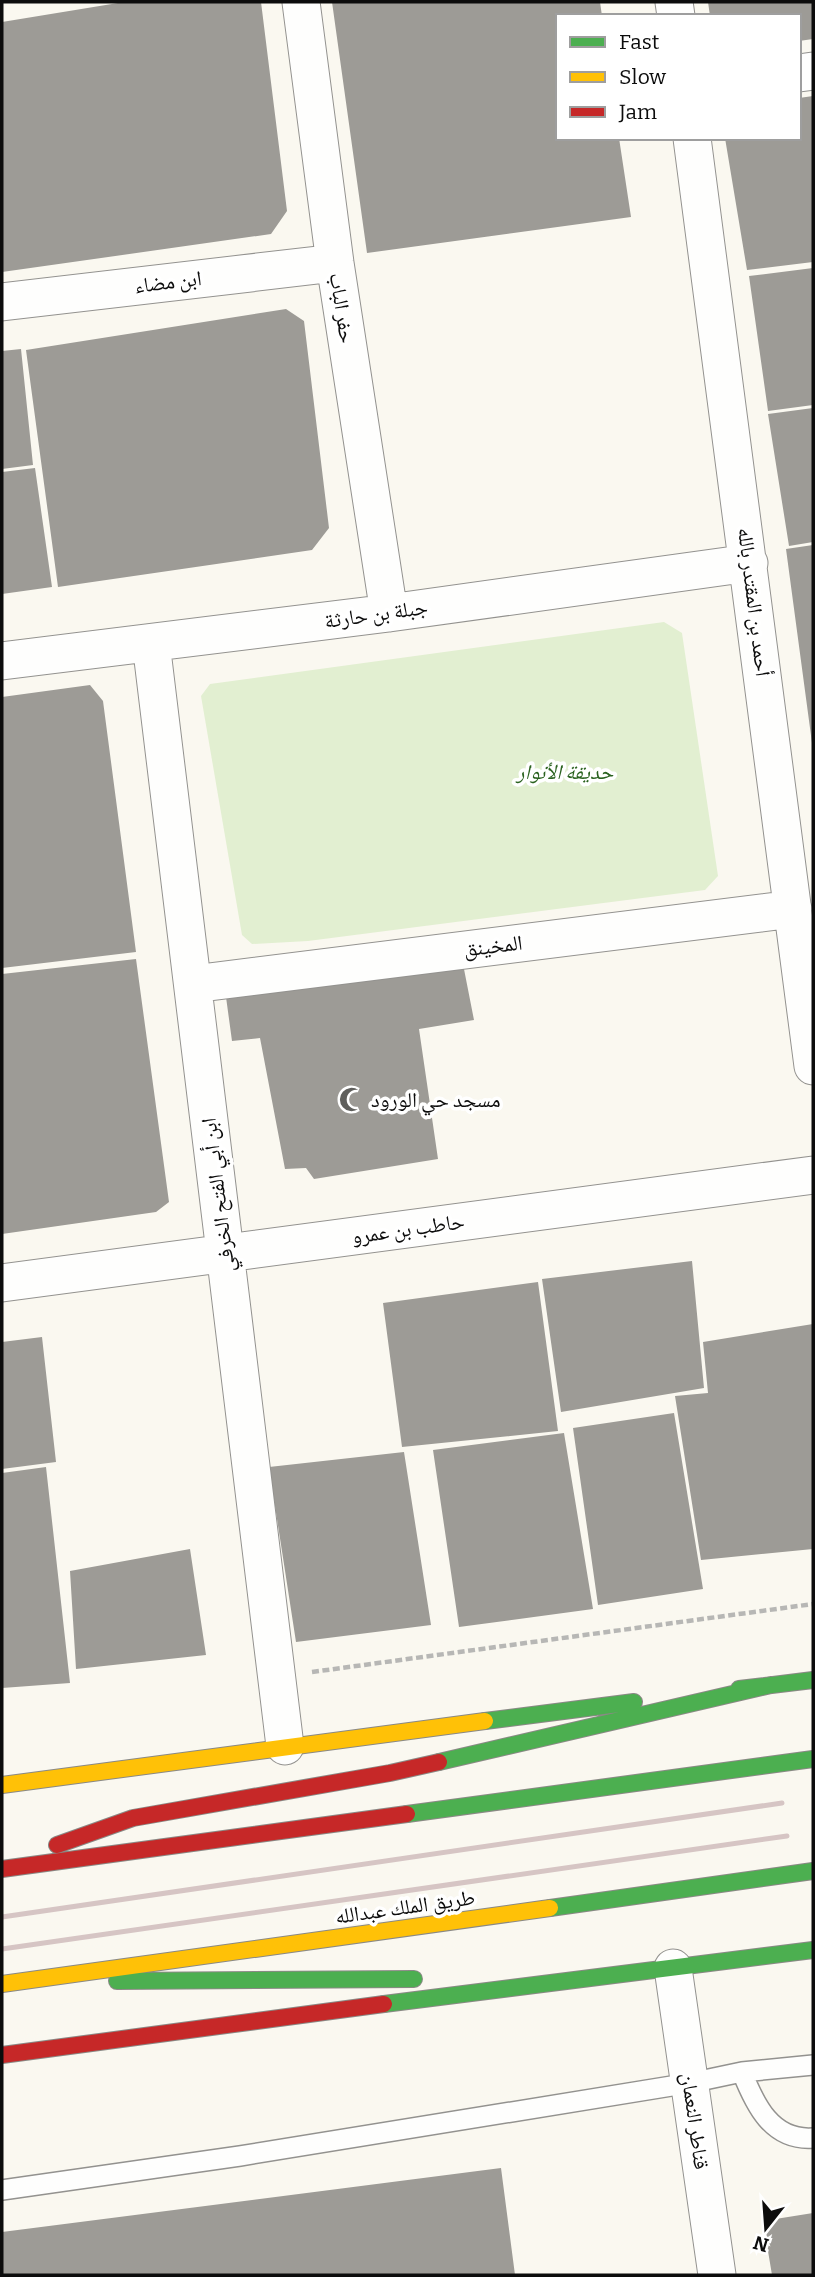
<svg xmlns="http://www.w3.org/2000/svg" width="815" height="2277" font-family="Bitter,'Noto Naskh Arabic',serif">
<rect width="100%" height="100%" fill="#faf8f0"/>
<path fill="#e2efd1" d="M664,622L682,633L718,876L705,890L308,941L252,944L242,935L201,696L210,684Z"/>
<path fill="#9d9b96" d="M124,2H261L287,211L271,234L2,272V22Z
M332,2H600L602,16H558V138H619L631,217L367,253Z
M708,2H813V39L799,41V16H710Z
M813,96V262L747,270L725,138H799V98Z
M813,268V405L768,411L749,276Z
M286,309L304,321L329,528L312,550L58,587L26,350Z
M21,349L33,465L2,469V351Z
M813,408V542L789,546L768,414Z
M35,468L52,587L2,594V472Z
M813,545V743H812L786,549Z
M90,685L103,701L136,952L2,968V697Z
M136,959L169,1202L156,1212L2,1234V974Z
M463,964L474,1020L419,1029L438,1159L314,1179L306,1168L285,1169L260,1038L232,1041L226,997Z
M692,1261L704,1388L561,1412L542,1279Z
M538,1282L558,1431L402,1447L383,1303Z
M813,1324V1549L701,1560L675,1396L708,1393L703,1342Z
M42,1337L56,1462L2,1469V1342Z
M674,1413L703,1589L598,1605L573,1428Z
M564,1433L593,1609L459,1627L433,1450Z
M404,1452L431,1625L296,1642L269,1467Z
M46,1467L70,1683L2,1688V1473Z
M190,1549L206,1655L76,1669L70,1571Z
M501,2168L515,2275H2V2232Z
M813,2213V2275H772L763,2221Z"/>
<g fill="none" stroke-linecap="round" stroke-linejoin="round">
<defs>
<path id="lane" d="M742,2072C755,2105 772,2141 813,2138
M2,2190L240,2156L690,2083L742,2072L813,2065"/>
<path id="street" d="M301,2L335,263L389,613
M674,2L676,16
M799,73L813,71
M692,138L813,1066
M2,302L335,263
M151,643L285,1746
M2,661L389,613L749,563
M193,984L793,909
M2,1283L813,1175
M673,1968L717,2275"/>
<path id="fast" d="M739,1689L813,1680
M485,1721L634,1702
M439,1762L771,1685
M407,1814L813,1759
M550,1908L813,1871
M117,1981L414,1979
M384,2004L813,1950"/>
<path id="slow" d="M2,1785L485,1721
M2,1984L550,1908"/>
<path id="jam" d="M57,1845L133,1818L390,1773L439,1762
M2,1869L407,1814
M2,2055L384,2004"/>
</defs>
<use href="#lane" stroke="#93928f" stroke-width="22"/>
<use href="#street" stroke="#93928f" stroke-width="39"/>
<use href="#fast" stroke="#8a8985" stroke-width="18"/>
<use href="#slow" stroke="#8a8985" stroke-width="18"/>
<use href="#jam" stroke="#8a8985" stroke-width="18"/>
<path stroke="#b7b7b5" stroke-width="4.5" stroke-dasharray="7 3.5" stroke-linecap="butt" d="M312,1672L813,1604"/>
<use href="#lane" stroke="#fefefd" stroke-width="19"/>
<use href="#street" stroke="#fefefd" stroke-width="37"/>
<use href="#fast" stroke="#4caf50" stroke-width="16"/>
<use href="#slow" stroke="#ffc107" stroke-width="16"/>
<use href="#jam" stroke="#c62828" stroke-width="16"/>
<path stroke="#d6c5c4" stroke-width="5" d="M2,1917L782,1803
M2,1949L787,1836"/>
</g>
<defs>
<symbol id="mosque-bare" viewBox="-9 -9 18 18"><path d="M3.5-4.9A6 6 0 1 0 3.5 4.9A5 5 0 1 1 3.5-4.9Z" fill="#5f5f5c" stroke="#fff" stroke-width="2.5" paint-order="stroke"/></symbol>
</defs>
<g fill-rule="evenodd">
<use href="#mosque-bare" x="334" y="1082" width="35" height="35"/>
</g>
<g text-anchor="middle" stroke-width="7" stroke-linejoin="round" paint-order="stroke">
<g font-size="21" fill="#0c0c0c" stroke="#fff">
<text transform="translate(168 282) rotate(-7)" y="7">ابن مضاء</text>
<text transform="translate(342 308) rotate(81)" y="7">حفر الباب</text>
<text transform="translate(754 602) rotate(83)" y="7">أحمد بن المقتدر بالله</text>
<text transform="translate(376 614) rotate(-8)" y="7">جبلة بن حارثة</text>
<text transform="translate(493 946) rotate(-7)" y="7">المخينق</text>
<text transform="translate(218 1195) rotate(-97)" y="7">ابن أبي الفتح الخرفي</text>
<text transform="translate(408 1229) rotate(-8)" y="7">حاطب بن عمرو</text>
<text transform="translate(405 1907) rotate(-8)" y="7">طريق الملك عبدالله</text>
<text transform="translate(695 2121) rotate(82)" y="7">قناطر النعمان</text>
</g>
<g font-size="21" font-style="italic" fill="#2a621f" stroke="#fff">
<text x="565" y="779">حديقة الأنوار</text>
</g>
<g font-size="21" fill="#0c0c0c" stroke="#fff" text-anchor="start">
<text x="371" y="1107">مسجد حي الورود</text>
</g>
</g>
<rect width="815" height="2277" fill="none" stroke="#0c0c0c" stroke-width="7"/>
<rect x="556" y="14" width="245" height="126" fill="#ffffff" stroke="#9e9e9e" stroke-width="2"/>
<rect x="570" y="37" width="35" height="10" fill="#4caf50" stroke="#9e9e9e" stroke-width="2"/>
<text x="619" y="49" font-size="21" fill="#0c0c0c">Fast</text>
<rect x="570" y="72" width="35" height="10" fill="#ffc107" stroke="#9e9e9e" stroke-width="2"/>
<text x="619" y="84" font-size="21" fill="#0c0c0c">Slow</text>
<rect x="570" y="107" width="35" height="10" fill="#c62828" stroke="#9e9e9e" stroke-width="2"/>
<text x="619" y="119" font-size="21" fill="#0c0c0c">Jam</text>
<g transform="translate(766 2228) rotate(197)" stroke="#ffffff" stroke-width="5" paint-order="stroke">
<path d="M0-5L12 26L0 18L-12 26Z" fill="#0c0c0c"/>
<text y="-10" font-size="19" font-weight="bold" text-anchor="middle" fill="#0c0c0c">N</text>
</g>
</svg>
